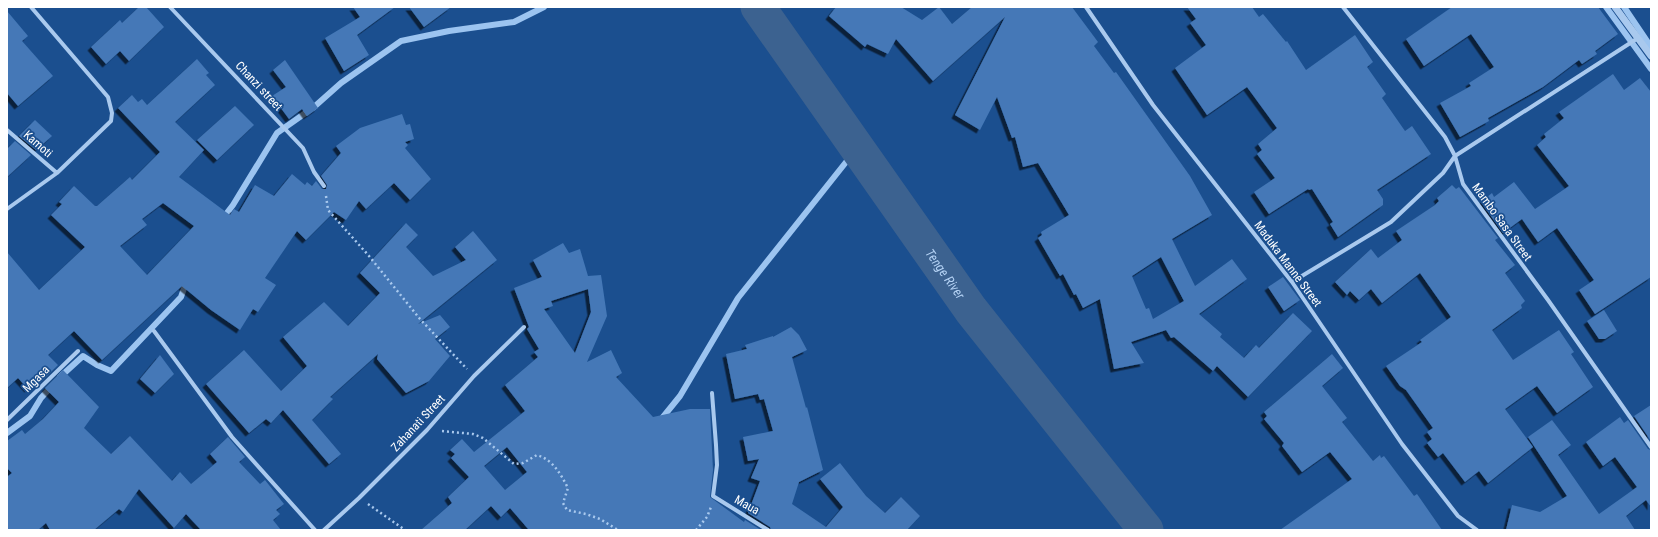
<svg xmlns="http://www.w3.org/2000/svg" width="1658" height="537" font-family="'Roboto Condensed',sans-serif">
<defs>
<filter id="shadow"><feDropShadow dx="-3.5" dy="3.5" stdDeviation="0" flood-color="#0009"/></filter>
</defs>
<rect width="100%" height="100%" fill="#1b4f8f"/>
<g fill="none" stroke-linecap="round" stroke-linejoin="round">
<path stroke="#9cc4f0" stroke-width="6" d="M1606,7L1651,69
M1624,7L1651,47
M223,218L233,205L277,133L314,107L341,83L401,41L449,31L514,22L544,7
M60,377L83,356L97,365L111,371L181,297L187,280
M664,421L663,417L680,396L738,298L858,147
M7,433L30,416L41,398L52,386"/>
<path stroke="#3c6290" stroke-width="35" id="s1" d="M758,7L971,310L1146,530"/>
</g>
<path fill="#4478b7" fill-rule="evenodd" filter="url(#shadow)" d="M139,7H146L164,27L129,61L120,51L106,64L91,47L120,20L122,23Z
M353,7H395L357,35L369,55L344,71L325,38L360,17Z
M409,7H451L424,27Z
M836,7H901L922,20L939,7L952,24L972,7H1072L1098,42L1094,46L1114,73L1116,72L1190,176L1212,215L1172,239L1195,286L1232,259L1247,279L1199,314L1222,334L1220,337L1244,358L1256,345L1259,348L1293,313L1312,331L1248,397L1217,366L1213,371L1174,337L1171,338L1166,330L1131,342L1144,363L1114,369L1100,299L1083,308L1076,294L1074,295L1063,274L1060,276L1038,238L1042,235L1041,232L1069,215L1038,163L1023,167L1015,137L1012,138L997,97L980,130L955,115L1005,17L933,81L896,39L888,54L867,44L865,47L829,16ZM1161,257L1184,301L1153,319L1149,308L1146,309L1132,276Z
M1187,7H1252L1259,17L1263,14L1286,42L1287,41L1306,70L1355,35L1373,62L1367,67L1386,94L1382,98L1405,131L1412,126L1431,154L1377,190L1383,199V205L1338,237L1330,224L1333,222L1312,189L1309,190L1308,189L1269,214L1254,192L1275,178L1257,154L1262,150L1258,144L1277,128L1247,87L1207,115L1175,68L1206,45L1190,23L1196,19Z
M1452,7H1598L1618,34L1595,51L1597,54L1582,64L1579,60L1543,87L1488,118L1489,121L1460,137L1440,103L1471,86L1469,83L1494,67L1471,34L1424,66L1406,39Z
M7,11L28,36L22,41L53,76L18,106L7,93Z
M197,59L209,73L206,75L215,85L175,122L204,150L179,177L230,215L234,209L239,212L255,185L274,196L292,174L305,185L307,182L312,186L316,181L322,189H326L327,185L321,176L341,153L336,146L360,128L402,114L406,125L410,124L414,139L405,142L408,145L405,148L431,179L410,200L394,183L366,209L359,201L346,220L334,212L306,240L297,231L265,278L276,285L258,312L253,309L240,330L211,310L182,286L102,360L74,331L48,355L58,365L40,383L37,381L28,389L18,378L7,388V252L39,290L85,247L51,215L62,204L59,202L74,186L95,206H97L130,177L132,180L160,152L118,108L132,95L138,102L142,99L147,105ZM163,203L194,226L147,275L120,246L147,225L142,219Z
M285,60L318,108L307,116L302,109L289,119L272,96L286,87L273,70Z
M1613,74L1624,90L1640,78L1651,92V277L1595,314L1579,290L1594,280L1557,228L1538,242L1522,219L1503,233L1481,202L1492,193L1494,197L1514,182L1535,209L1569,186L1537,145L1546,137L1544,134L1564,118L1559,112Z
M235,106L254,125L217,160L197,140Z
M35,120L52,136L36,150L19,136Z
M15,141L31,155L7,177V149Z
M1452,185L1456,189L1459,187L1498,238L1495,240L1515,265L1505,273L1525,301L1521,305L1522,308L1492,330L1513,360L1559,330L1574,352L1571,354L1593,387L1557,413L1537,386L1505,409L1533,447L1488,483L1479,471L1465,482L1443,453L1438,457L1427,443L1432,439L1427,432L1433,428L1406,390L1400,386L1386,366L1422,342L1420,340L1451,317L1420,273L1382,303L1371,289L1359,300L1350,291L1347,295L1335,282L1371,249L1378,258L1402,240L1396,231L1435,205L1439,201L1437,198Z
M406,223L418,235L406,247L433,276L466,260L455,247L473,231L497,260L418,324L440,315L450,327L435,339L450,356L429,381L406,393L377,359L378,354L330,397L333,399L312,420L341,454L329,464L283,410L271,423L266,419L249,433L206,384L244,350L281,391L307,366L283,337L324,302L348,326L380,293L360,273Z
M563,243L569,253L580,249L588,276L601,275L607,316L587,362L611,350L622,373L616,377L653,417L690,409H710L713,470L710,497L744,522L745,520L761,530H529L510,508L501,517L491,506L465,530H421L452,503L448,497L469,477L451,458L455,454L450,450L462,439L474,452L525,411L505,385L538,357L534,352L539,349L527,329L529,327L514,288L542,277L533,260ZM588,289L591,312L575,353L544,309L553,306L551,301ZM507,447L527,472L505,490L484,466Z
M1283,277L1300,300L1284,311L1268,287Z
M1604,310L1617,331L1605,339H1599L1587,321Z
M791,327L799,335L807,350L792,357L806,408L807,407L823,470L799,482L792,504L826,527L843,507L820,479L840,463L866,496L885,513L901,497L920,516L907,530H771L770,527L748,513L760,481L751,478L759,459L748,461L743,437L773,431L764,399L760,400L758,394L735,399L726,354L747,349L745,345L773,336V337Z
M1332,354L1343,368L1322,386L1347,418L1342,422L1373,461L1380,455L1381,458L1384,456L1414,496L1417,494L1442,530H1280L1352,479L1330,452L1302,472L1282,446L1284,443L1264,419L1267,416L1264,412Z
M160,355L174,374L155,393L140,379Z
M63,370L99,407L84,428L111,454L130,436L172,481L180,472L191,484L217,462L210,454L228,437L245,457L239,462L260,484L265,480L284,504L276,510L280,514L273,520L281,530H201L186,514L174,528L139,489L123,512L119,509L94,530H50L46,523L38,530H7V477L12,473L7,468V441L22,430L25,434L43,419L59,402L45,388Z
M1651,405V441L1634,416Z
M1620,417L1624,423L1628,420L1648,449L1651,450V507L1646,500L1626,516L1635,530H1506L1512,505L1540,512L1567,496L1528,437L1552,420L1571,445L1558,455L1599,514L1637,487L1615,457L1603,466L1586,442Z"/>
<g fill="none" stroke-linecap="round" stroke-linejoin="round">
<path stroke="#a9c9ee" stroke-width="2.5" stroke-dasharray="2 3" stroke-linecap="butt" d="M326,196L328,210L369,256L420,319L467,369
M442,431L473,434L483,438L514,464L523,463L537,455C553,460 560,473 568,488L563,503L567,510L586,514L600,519L618,530
M368,504L405,530
M696,530L707,517L711,507"/>
<path stroke="#a9c9ee" stroke-width="4" d="M170,7L303,148L314,172L324,186
M1086,7L1153,105L1292,282L1402,444L1458,516L1477,530
M1343,7L1445,137L1455,156L1463,184L1548,300L1651,447
M7,130L57,173
M7,209L57,173L111,121L112,113L108,97L31,7
M1292,282L1391,222L1443,173L1455,156L1638,38
M154,331L232,437L315,530
M712,393L716,445L717,465L713,496L768,530
M7,420L78,351
M324,530L359,498L427,430L474,376L524,327"/>
<path stroke="#a9c9ee" stroke-width="7" d="M1615,7L1651,56"/>
</g>
<g text-anchor="middle" stroke-width="3.5" stroke-linejoin="round" paint-order="stroke">
<g font-size="12" fill="#fff" stroke="#1b4f8f">
<text transform="translate(259 86) rotate(47)" y="4">Chanzi street</text>
<text transform="translate(38 144) rotate(41)" y="4">Kamoti</text>
<text transform="translate(1502 222) rotate(54)" y="4">Mambo Sasa Street</text>
<text transform="translate(1288 264) rotate(53)" y="4">Maduka Manne Street</text>
<text transform="translate(36 379) rotate(-45)" y="4">Mgasa</text>
<text transform="translate(418 423) rotate(-47)" y="4">Zahanati Street</text>
<text transform="translate(747 505) rotate(29)" y="4">Maua</text>
</g>
<g font-size="13" font-style="italic" fill="#b5d3f5" stroke="#1b4f8f">
<text dy="5" stroke="none"><textPath href="#s1" startOffset="326">Tenge River</textPath></text>
</g>
</g>
<rect width="1658" height="537" fill="none" stroke="#ffffff" stroke-width="16"/>
</svg>
